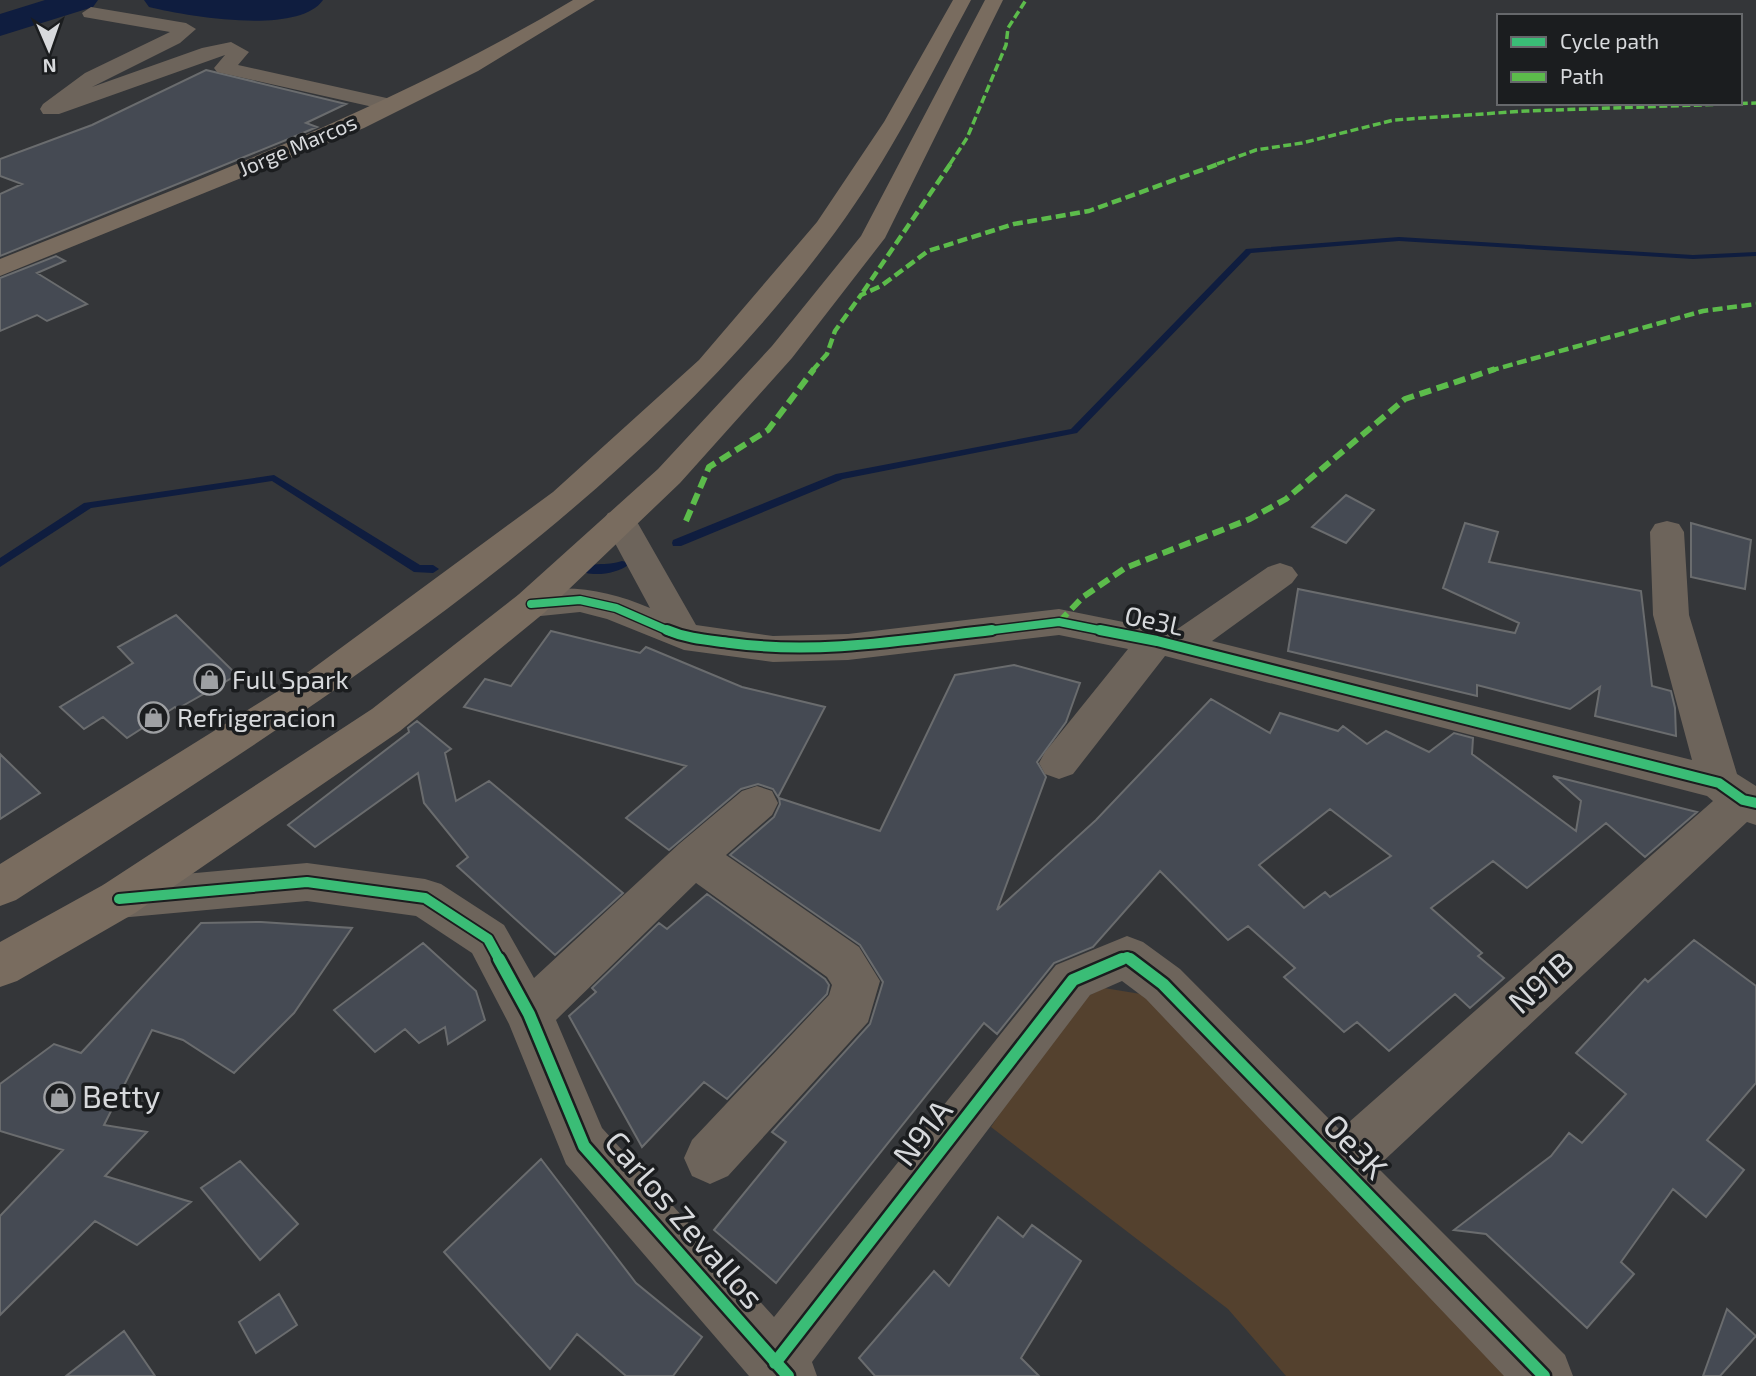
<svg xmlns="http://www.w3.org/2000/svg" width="1756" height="1376" font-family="'Exo 2',sans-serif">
<rect width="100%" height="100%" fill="#343639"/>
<path fill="#54412e" d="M1104,988L1153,996L1510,1376H1286L1228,1309L991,1127L1070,1005Z"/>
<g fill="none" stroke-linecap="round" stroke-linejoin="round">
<path fill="#0f1d3f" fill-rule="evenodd" d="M1399,237L1693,255L1756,252V256L1693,259L1399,241L1251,253L1077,433L843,479L681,546H673L672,543L673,540L836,474L1071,429L1246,249Z
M274,475L420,565H433L439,569L433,573L414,572L272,481L91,508L0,567V558L84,503Z
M622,561L626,562L628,565C617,574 589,578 577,569C587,562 608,566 622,561Z"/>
<path fill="#0f1d3f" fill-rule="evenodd" d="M45,0H98L93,7L0,36V14Z
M144,0H323C298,36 186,16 149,7Z"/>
</g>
<path fill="#454a53" stroke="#6a6c6e" stroke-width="2" fill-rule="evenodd" d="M206,70L346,104L306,123L317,127L291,138L0,256V194L22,184L0,176V159L92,125Z
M56,256L65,261L37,273L87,304L47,321L37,315L0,331V278Z
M1346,495L1374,510L1346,543L1312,527Z
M1465,523L1498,532L1489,562L1641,591L1652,686L1671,691L1675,708L1676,736L1595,716L1600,687L1570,709L1477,685V696L1288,651L1298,589L1515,633L1519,623L1443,588Z
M1691,523L1751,540L1745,589L1691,577Z
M176,615L237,675L177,709L175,707L127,738L103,717L84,729L60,707L133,663L118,647Z
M551,631L640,653L646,647L742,687L825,707L778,797L773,789L758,784L741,789L669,850L626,818L686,766L464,707L485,679L511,686Z
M1014,665L1080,683L1066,722L1037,762L1046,777L997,910L1096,820L1211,699L1270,733L1280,713L1338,731L1343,726L1367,744L1386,731L1429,752L1454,733L1473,738L1472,754L1576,831L1581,801L1553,776L1697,812L1645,857L1606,823L1527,888L1493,861L1431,908L1482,953L1478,956L1504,978L1470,1008L1455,994L1389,1051L1357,1022L1344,1032L1284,977L1295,968L1248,926L1228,940L1160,871L1093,947L1054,963L997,1034L984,1023L776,1283L714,1230L786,1142L772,1132L870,1024L883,982L860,945L730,855L774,817L780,804L779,798L880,831L955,675ZM1330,809L1391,856L1330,897L1325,892L1304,908L1259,865Z
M417,721L451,749L445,753L456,801L489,781L623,893L555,955L457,866L468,857L424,803L418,773L315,847L288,825L409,732L408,728Z
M0,754L40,793L0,819Z
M707,894L825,979L829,985L827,994L727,1099L704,1082L642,1147L569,1016L596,992L592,988L659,923L667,929Z
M261,922L352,928L294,1013L234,1073L183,1040L152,1030L104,1125L147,1132L105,1176L191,1202L137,1245L95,1221L0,1315V1216L63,1150L0,1131V1084L54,1044L81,1053L201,923Z
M1694,940L1756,986V1083L1707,1140L1744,1170L1706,1217L1673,1189L1621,1262L1634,1274L1587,1328L1486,1234L1454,1230L1551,1156L1569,1133L1582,1143L1626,1094L1576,1053L1645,979L1648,982Z
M423,943L476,991L485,1020L448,1044L445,1027L419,1043L405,1029L375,1052L334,1010Z
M541,1159L636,1283L702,1337L673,1376H626L577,1334L550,1369L444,1252Z
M240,1161L298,1224L260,1260L201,1188Z
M998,1217L1023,1237L1032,1225L1081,1261L1021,1358L1039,1376H875L859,1358L934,1271L949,1286Z
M279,1294L297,1325L256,1353L239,1322Z
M1727,1309L1756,1336L1720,1376H1703Z
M124,1331L155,1376H66Z"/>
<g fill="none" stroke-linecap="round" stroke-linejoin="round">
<path fill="#6d645b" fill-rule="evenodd" d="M91,7L186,23L196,29L180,43L92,87L202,48L231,42L249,52L238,65L391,99L402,105L391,111L217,72L214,68L225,55L59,114H43L40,109L43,104L85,73L170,32L84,17L82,13Z
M620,510L632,513L696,625L773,636L848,634L1059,609L1173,632L1268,567L1280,563L1292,567L1298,575L1292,583L1212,641L1692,760L1653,615L1650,532L1655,524L1667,521L1679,524L1684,532L1689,615L1737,774L1756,786V825L1747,822L1377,1167L1565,1355L1573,1376H1504L1146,999L1122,981L1090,995L812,1362L817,1376H749L566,1164L509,1024L472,953L416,916L307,901L119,918L103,913L97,899L103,885L119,880L307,863L425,879L441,884L504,925L534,978L679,844L742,791L757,786L772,791L778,803L772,815L726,855L859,947L880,981L868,1022L728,1176L710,1184L692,1176L684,1158L692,1140L829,995L832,985L827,977L696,883L556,1020L602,1128L774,1317L1056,965L1127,936L1143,942L1180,969L1340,1130L1713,801L1707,796L1165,656L1073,774L1059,779L1045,774L1039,763L1045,752L1128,649L1059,635L848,660L773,662L684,650L607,619L580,612L531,617L518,613L513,604L518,595C564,582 607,590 650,608L603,521L608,513Z"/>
<path fill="#796c5f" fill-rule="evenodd" d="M573,0H595L478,71L364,128L0,276V259C196,180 391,109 573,0Z
M953,0H971C929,78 889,159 836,231C626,517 308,710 16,900L0,906V864L304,675L553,492L699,360L817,222L884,122Z
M985,0H1003L885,238L792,358L680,483L544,613L400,731L135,913L17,981L0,987V942L103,885L372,709L518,595L658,469L772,346L861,236Z"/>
<path stroke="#5cbc4b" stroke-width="3.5" stroke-dasharray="8 3.5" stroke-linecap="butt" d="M950,164L967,138L1006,45L1008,28L1026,0
M1217,164L1256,150L1302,143L1394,120L1526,111L1756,103"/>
<path stroke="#5cbc4b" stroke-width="4.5" stroke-dasharray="10 4.5" stroke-linecap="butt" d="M863,292L951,163
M812,371L827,354L835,331L861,295L881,286L928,251L1014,224L1089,211L1221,163
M1489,371L1703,311L1756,304"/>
<path stroke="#5cbc4b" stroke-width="6" stroke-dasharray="12 6" stroke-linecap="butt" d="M686,521L709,467L768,430L814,369
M1059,622L1083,597L1125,568L1250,519L1286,499L1405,399L1495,369"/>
<defs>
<path id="cycleway-far2" d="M531,604L580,600L616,608L671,632
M978,632L1059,622L1109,632"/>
<path id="cycleway-far1" d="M667,630C688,639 708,640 730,643C818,655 905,640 992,630
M1100,630L1157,641L1719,783L1743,800L1756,803
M119,899L307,882L425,898L488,939L500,961
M1118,961L1127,957L1132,961"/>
<path id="cycleway" d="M499,959L529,1014L584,1146L788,1376
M1130,959L1163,984L1544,1376
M775,1363L1073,980L1122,959"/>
</defs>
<use href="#cycleway-far2" stroke="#1b1d1f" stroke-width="11"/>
<use href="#cycleway-far1" stroke="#1b1d1f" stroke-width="14"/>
<use href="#cycleway" stroke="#1b1d1f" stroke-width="17"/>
<use href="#cycleway-far2" stroke="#3abd76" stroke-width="8"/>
<use href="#cycleway-far1" stroke="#3abd76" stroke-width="10"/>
<use href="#cycleway" stroke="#3abd76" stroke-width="12"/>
</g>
<defs>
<symbol id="shop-ring" viewBox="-11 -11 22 22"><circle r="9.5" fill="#1b1d1f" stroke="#9ea0a3" stroke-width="1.5"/><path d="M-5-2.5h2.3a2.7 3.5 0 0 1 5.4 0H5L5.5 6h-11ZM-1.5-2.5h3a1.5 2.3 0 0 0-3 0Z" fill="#9ea0a3"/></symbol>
</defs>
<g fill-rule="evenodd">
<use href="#shop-ring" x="192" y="662" width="35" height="35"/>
<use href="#shop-ring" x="136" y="700" width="35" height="35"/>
<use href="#shop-ring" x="42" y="1080" width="35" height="35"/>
</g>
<g text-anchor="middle" stroke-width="7" stroke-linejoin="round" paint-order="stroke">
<g font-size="21" fill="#d7d9dc" stroke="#1b1d1f">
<text transform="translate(298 146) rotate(-23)" y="7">Jorge Marcos</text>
</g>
<g font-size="26" fill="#d7d9dc" stroke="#1b1d1f">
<text transform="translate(1154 621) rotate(12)" y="9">Oe3L</text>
</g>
<g font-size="26" fill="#d7d9dc" stroke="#1b1d1f" text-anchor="start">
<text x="232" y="689">Full Spark</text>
<text x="177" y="727">Refrigeracion</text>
</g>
<g font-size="32" fill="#d7d9dc" stroke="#1b1d1f">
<text transform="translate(1541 983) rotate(-42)" y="11">N91B</text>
<text transform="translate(923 1133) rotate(-52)" y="11">N91A</text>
<text transform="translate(1355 1147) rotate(46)" y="11">Oe3K</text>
<text transform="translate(684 1220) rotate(49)" y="11">Carlos Zevallos</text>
</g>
<g font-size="32" fill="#d7d9dc" stroke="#1b1d1f" text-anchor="start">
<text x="82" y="1108">Betty</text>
</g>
</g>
<rect x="1497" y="14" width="245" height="91" fill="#1b1d1f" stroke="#66686b" stroke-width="2"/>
<rect x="1511" y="37" width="35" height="10" fill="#3abd76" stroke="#66686b" stroke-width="2"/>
<text x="1560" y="49" font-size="21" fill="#d7d9dc">Cycle path</text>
<rect x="1511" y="72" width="35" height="10" fill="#5cbc4b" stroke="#66686b" stroke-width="2"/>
<text x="1560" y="84" font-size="21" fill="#d7d9dc">Path</text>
<g transform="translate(49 49) rotate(178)" stroke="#1b1d1f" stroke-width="5" paint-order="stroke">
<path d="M0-5L12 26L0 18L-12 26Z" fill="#d7d9dc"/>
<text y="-10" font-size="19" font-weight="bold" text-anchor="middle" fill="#d7d9dc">N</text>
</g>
</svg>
